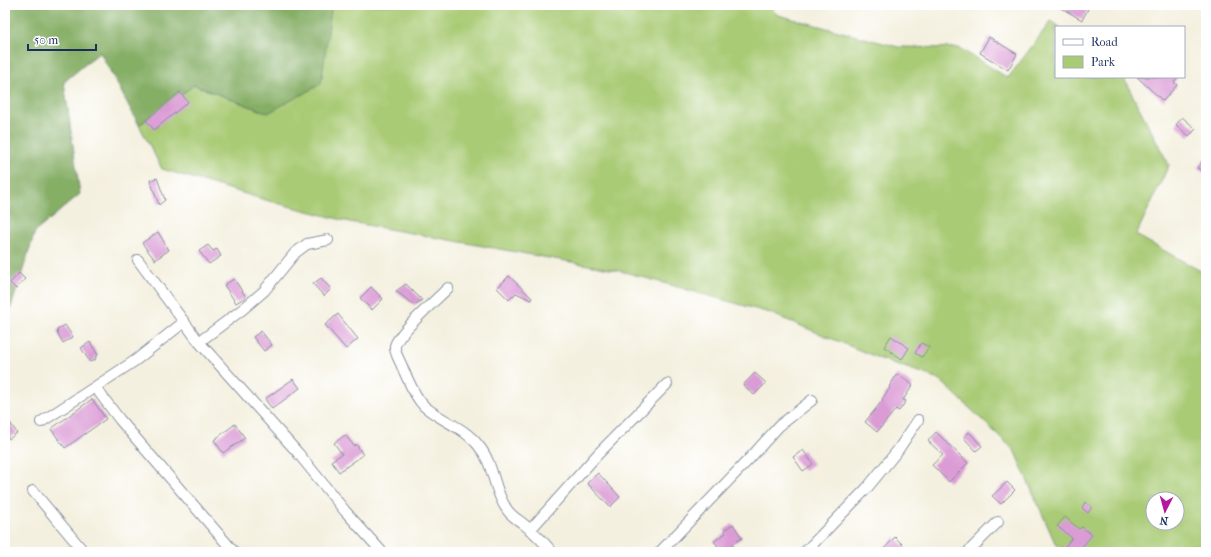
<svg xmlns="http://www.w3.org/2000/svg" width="1211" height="557" font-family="'IM FELL French Canon',serif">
<rect width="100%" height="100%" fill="#fff"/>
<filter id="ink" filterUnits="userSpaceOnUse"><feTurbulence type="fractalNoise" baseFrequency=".025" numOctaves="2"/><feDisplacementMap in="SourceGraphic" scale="8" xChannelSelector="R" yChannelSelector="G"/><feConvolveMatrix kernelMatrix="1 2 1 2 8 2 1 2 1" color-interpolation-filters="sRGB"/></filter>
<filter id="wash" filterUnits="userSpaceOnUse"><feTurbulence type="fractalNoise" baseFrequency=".012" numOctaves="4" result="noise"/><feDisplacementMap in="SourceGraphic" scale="16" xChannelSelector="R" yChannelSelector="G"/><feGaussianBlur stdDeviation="0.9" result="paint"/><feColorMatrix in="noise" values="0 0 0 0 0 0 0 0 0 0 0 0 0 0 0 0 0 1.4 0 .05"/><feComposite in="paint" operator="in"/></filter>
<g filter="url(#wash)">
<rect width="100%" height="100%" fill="#f4f0df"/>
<path fill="#a9cb74" stroke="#627d69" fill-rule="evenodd" d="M324,5H768L778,15L898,47L959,48L1008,78L1051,21L1060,27H1056V77H1123L1169,165L1136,235L1206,274V552H1073L1056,545L1014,450L939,379L881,359L770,313L621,271L350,222L269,201L162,169L139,125L194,85L268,113L331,11ZM1153,499H1177V523H1153Z"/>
<path fill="#86af66" stroke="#506f62" d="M5,5H324L331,10L321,84L268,113L194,85L139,125L100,52L64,82L80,194L35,232L5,326Z"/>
<g id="blocks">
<path fill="#db9cd6" d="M1056,5H1081L1088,9L1082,20Z
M989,37L1017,54L1008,70L980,53Z
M1137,77H1178L1174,82L1177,85L1163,101Z
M180,92L188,102L154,130L146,120Z
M1182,117L1196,129L1189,136L1176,125Z
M1206,157V174L1197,168Z
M157,178L165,200L159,205L150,180Z
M158,232L169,250L155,260L142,243Z
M208,245L213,251L217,249L221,256L209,264L199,251Z
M19,273L25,279L16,289L10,283Z
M509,276L532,298L531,300L516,293L509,300L497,288Z
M321,278L331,289L324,296L313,284Z
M234,279L246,297L236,303L224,285Z
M406,284L422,300L414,305L396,291Z
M371,287L383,299L372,310L360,298Z
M338,314L358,339L346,349L325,325Z
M65,325L73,337L63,343L57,332L58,331L57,330Z
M261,331L272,345L264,351L253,337Z
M891,336L909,348L902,359L884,347Z
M90,342L98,355L95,357L96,359L90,362L81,348Z
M921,343L929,347L922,357L915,353Z
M755,373L766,383L754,395L743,385Z
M897,374L913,385L903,400L906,401L899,411L896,409L877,432L865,422L883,400L882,399L890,388L889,387Z
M293,379L300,388L272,409L265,399Z
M92,399L106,419L65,448L51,429Z
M5,415L17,433L9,439L5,433Z
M235,424L245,438L223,453L214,440Z
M936,432L968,463L949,482L932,465L943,455L928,441Z
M969,432L982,446L976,451L964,438Z
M345,435L354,446L356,444L363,455L339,472L331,461L342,454L334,443Z
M803,450L813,464L803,471L793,457Z
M598,473L620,497L610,507L587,483Z
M1007,482L1015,490L1001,504L992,496Z
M1085,502L1092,507L1088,513L1082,508Z
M1065,517L1079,529L1082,527L1092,535L1082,547L1088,552H1060L1072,538L1057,526Z
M733,524L742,538L732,544L733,547L726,552H722L714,541L726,533L724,530Z
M895,537L905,547L901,552H881Z"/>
</g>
</g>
<g filter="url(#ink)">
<use href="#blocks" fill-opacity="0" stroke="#88909e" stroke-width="1"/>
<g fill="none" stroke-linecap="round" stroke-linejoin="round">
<defs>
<path id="minor" d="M138,260L199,342L298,453L345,511L382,552
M448,288C438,298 397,334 395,346C394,353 401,362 403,369C409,381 414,396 424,406C441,421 464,427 478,445C494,463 493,489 506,508C510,515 515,518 521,522C533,531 543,541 552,552
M199,342L243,309L264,291L295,253L307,244L328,240
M95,387L136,360L184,322
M41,422L95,387L120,420L234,552
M33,491L84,552
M530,530L598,454L667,384
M660,552L751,457L779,426L812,400
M805,552L867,488L898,450L918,420
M968,552L998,522"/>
</defs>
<use href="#minor" stroke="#88909e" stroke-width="12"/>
<use href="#minor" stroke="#fff" stroke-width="10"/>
</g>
</g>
<rect width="1211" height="557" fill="none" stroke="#fff" stroke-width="20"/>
<rect x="1055" y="26" width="130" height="52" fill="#ffffff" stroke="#a4acbf"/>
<rect x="1063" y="39" width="20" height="6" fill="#ffffff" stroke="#a4acbf"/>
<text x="1091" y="46" font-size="12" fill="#1b2f5e">Road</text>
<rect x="1063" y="56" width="20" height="12" fill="#a9cb74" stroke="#a4acbf"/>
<text x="1091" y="66" font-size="12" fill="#1b2f5e">Park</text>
<g transform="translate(1165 511) rotate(186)"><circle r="19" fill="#ffffff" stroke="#a4acbf"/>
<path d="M0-3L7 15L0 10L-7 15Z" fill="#b5179e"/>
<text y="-6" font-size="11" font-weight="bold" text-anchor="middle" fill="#1b2f5e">N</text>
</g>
<path d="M28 44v6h68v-6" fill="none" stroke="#1b2f5e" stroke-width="2"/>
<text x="34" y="44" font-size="12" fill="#1b2f5e" stroke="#ffffff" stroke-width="3" paint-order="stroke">50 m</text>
</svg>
